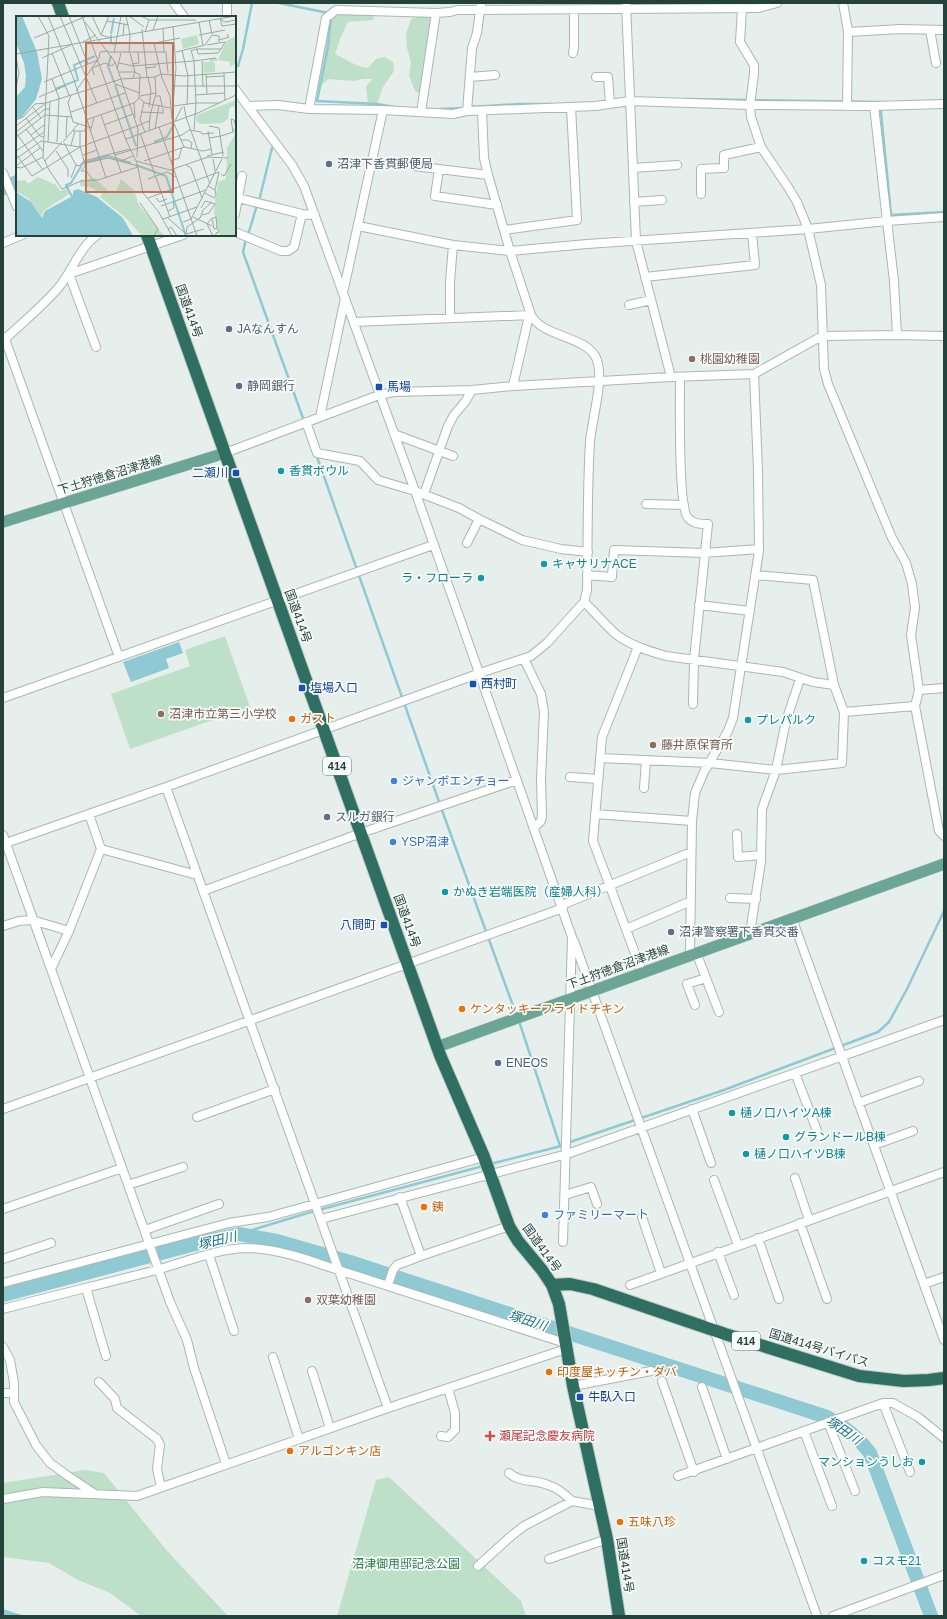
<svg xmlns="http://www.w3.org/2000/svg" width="947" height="1619" font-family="Arial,'Noto Sans JP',sans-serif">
<rect width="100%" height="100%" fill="#e6efeb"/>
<path fill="#bfe0c8" d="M372,11L374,20L348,22L340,39L335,54C346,59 356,67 368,68L376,59L385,57L393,62L394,71L383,87L377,104H368L366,86L373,79H362L354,81L328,79L317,90L326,21L335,12Z
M422,16L432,18L422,94L415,91L409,76L411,62L407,48L406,34L411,19Z
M225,636L250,707L130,749L111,694L190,666L185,650Z
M85,1470L104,1473L168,1552L228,1616H141L110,1593L78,1580L49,1563L3,1557V1483Z
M389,1477L521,1601L526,1616H337L376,1480Z"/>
<path fill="#8ec9d4" d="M179,642L183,653L166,659L169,668L131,682L123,662Z
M3,1609L25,1616H3Z"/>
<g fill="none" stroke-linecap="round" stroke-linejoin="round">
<path stroke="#8ec9d4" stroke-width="2.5" d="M279,3L328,13
M331,17L328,47L317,101L377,104L395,107
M238,66L243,49L252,3
M685,99L880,102L891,215L944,212
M470,107L520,104H551
M440,109L463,108
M259,201L272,148
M248,235L257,205
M246,239L243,252L304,421
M316,454L443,813L516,1014
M519,1021L560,1146
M567,1143L724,1090L878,1032L889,1022L907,989L944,911
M490,1164L561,1146
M239,1234L311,1212L483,1166"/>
<path stroke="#8ec9d4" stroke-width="14" d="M3,188L17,182
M3,1295L210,1240L239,1234L277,1241L350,1262L827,1417C844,1426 858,1437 870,1453L931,1616"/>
<defs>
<path id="minor" d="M174,3L184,17
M227,3V17
M626,3L636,241L671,377
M843,3L848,31L847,106
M742,8L740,42L754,65V74L750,105L751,117L761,147L788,187L797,202L808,229L821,285L824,369L828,384L892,538L906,563L912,584L915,608L911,635L919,690L915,706L939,831L944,836
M930,30L936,63
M848,32L901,29L944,30
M573,53L574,47V10
M470,77L495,75
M596,77H608L610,104
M235,89L292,165L304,186L415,491L572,937L563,1242
M248,106L278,105L309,109L383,110L453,114L467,111L595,106L630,101L750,105L874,106L887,221L944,217
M874,106L944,104
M309,109L326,18L336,10L436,13L450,12L457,10L759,8L777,3
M467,111L472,48L477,33L481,3
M421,112L436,13
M414,166L488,175
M633,168L677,165
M439,169L435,196L497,205
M3,173L17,207
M701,194V169L724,168V155L761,147
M238,198L302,214
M634,202L662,200
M235,214L242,176
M358,226L453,245L510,251L587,244L808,229L887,221L894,281L897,335
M504,230L577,220L571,107
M235,232L281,251H288L294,247L302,214L315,215
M3,243L22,235
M645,277L755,265L752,233
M343,293L383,110
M629,305L651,300
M450,318V282L453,245
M354,322L531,315
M3,337L5,339L119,657
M3,344L5,339C23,322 43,306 59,287C73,270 79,248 97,235
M96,347L69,274L183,235
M680,377C680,398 678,507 688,518C694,524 700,524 708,524L694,659L693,704
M513,386L528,320L531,315
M320,417L345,298
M306,422L317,453L360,461L378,480L415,491L459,508L479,519L522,540L561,549L588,552
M394,434L453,456
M225,453L379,395L394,392L472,390L513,386L671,377L754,374L822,336L897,335L944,336
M424,494L448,426L454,415L465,402L472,390
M646,504L684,505
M467,543L479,519
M587,575L612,577L614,550L704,553L759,549
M755,575L813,580L834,685
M584,602C595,612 605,625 617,635C632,646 649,651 666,656L783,672L813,682L834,685L844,712L915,706
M699,605L750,611
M638,647L602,737L593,841L642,972
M524,659L541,694L544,712L541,779L542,816L541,821L534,828
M919,690L944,688
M3,698L433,545
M600,758L710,763L776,770L842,763L844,712
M570,777L598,779
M166,787L388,1408
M644,788L646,760
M595,814L692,821
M737,834L738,857L761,855
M3,835L170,1302L187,1340L194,1368L226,1464
M6,843L166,787L483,672L531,656L547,643L584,602L587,590C588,541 587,491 590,442C592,418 604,382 597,360C589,336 543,338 531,315L510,251L488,175L484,158L482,111
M101,849L197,875
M203,891L361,833L517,780
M730,898L756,899
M562,905L691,852
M792,918L944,1340
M3,926L19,921L32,920L69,931
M626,929L691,901
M750,933L761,862L762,809L776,770L786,721L800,679
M574,941L817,1616
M696,952L719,1012
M690,954L692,821L695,793L704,772L728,731L733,718L759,551L758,470L754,374
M51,969L69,931L101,849L89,814
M695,1005L687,984L706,978
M795,1073L819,1136
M858,1103L919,1081
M3,1109L563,908
M692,1109L711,1163
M197,1117L275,1089
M874,1145L913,1131
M795,1178L809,1220
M714,1180L738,1245
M128,1185L183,1167
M565,1195L591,1187L597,1204
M400,1197L421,1256
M3,1209L122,1168
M642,1217L661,1273
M321,1219L567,1154L944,1020
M800,1223L827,1299
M145,1230L219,1204
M758,1238L779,1299
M718,1252L734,1295
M209,1255L234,1331
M3,1259L51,1243
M3,1283L229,1223L268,1217L484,1157
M924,1284L944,1277
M388,1285L393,1270L397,1265L421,1256L509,1226
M630,1285L944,1172
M86,1288L106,1356
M3,1309C55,1295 108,1283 160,1269C187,1261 217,1249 246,1248C272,1248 298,1256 323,1265L565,1343
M3,1347L10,1360L14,1383V1402L36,1445L50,1463L68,1476L95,1494
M273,1357L299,1439
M312,1371L330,1428
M662,1381L694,1472
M99,1382L115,1399L117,1408L157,1439L160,1445L157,1469L161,1487
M573,1386L651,1371
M702,1387L727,1459
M3,1393H14
M883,1403L910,1472
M828,1422L855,1491
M804,1431L832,1506
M441,1436L448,1437L455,1430V1413L448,1388
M509,1473C520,1483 534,1479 548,1485C558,1488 565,1494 572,1501
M678,1476L883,1403H893L918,1417L944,1438
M3,1499L43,1492L137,1496L388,1408L566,1349
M549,1559L607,1539
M478,1566L510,1537L524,1526L572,1501L600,1506
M833,1616L944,1575"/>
<path id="major" d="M3,522L225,453
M437,1047L944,864"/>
<path id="highway" d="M58,3L63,17
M147,235L440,1055L484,1157L509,1226L518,1241L542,1270L552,1285L559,1304L573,1386L607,1539L619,1616
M552,1285L570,1284L593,1289L725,1334L859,1376L904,1381L929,1380L944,1378"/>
</defs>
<use href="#minor" stroke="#a8b8b2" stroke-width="10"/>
<use href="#major" stroke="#c2cac8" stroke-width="12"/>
<use href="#highway" stroke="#c2cac8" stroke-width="14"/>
<use href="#minor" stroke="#fff" stroke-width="8"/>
<use href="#major" stroke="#6aa596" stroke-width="11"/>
<use href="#highway" stroke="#2f6f62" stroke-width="12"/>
</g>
<g fill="#5c6f8a" stroke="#f7fbf9" stroke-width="1.5">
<circle cx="329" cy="164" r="4"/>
<circle cx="229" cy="329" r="4"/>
<circle cx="239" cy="386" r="4"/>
<circle cx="327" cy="817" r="4"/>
<circle cx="671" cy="932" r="4"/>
<circle cx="498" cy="1063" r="4"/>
</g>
<g fill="#8d6e63" stroke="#f7fbf9" stroke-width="1.5">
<circle cx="692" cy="359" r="4"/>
<circle cx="161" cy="714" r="4"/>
<circle cx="653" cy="745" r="4"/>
<circle cx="308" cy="1300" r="4"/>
</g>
<g fill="#1a4fb4" stroke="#f7fbf9" stroke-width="1.5">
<rect x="375" y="383" width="8" height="8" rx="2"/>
<rect x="232" y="469" width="8" height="8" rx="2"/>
<rect x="469" y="680" width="8" height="8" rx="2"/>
<rect x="298" y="684" width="8" height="8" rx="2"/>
<rect x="380" y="921" width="8" height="8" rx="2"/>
<rect x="576" y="1393" width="8" height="8" rx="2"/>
</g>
<g fill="#0f9aa8" stroke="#f7fbf9" stroke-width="1.5">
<circle cx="281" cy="471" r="4"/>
<circle cx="544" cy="564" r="4"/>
<circle cx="481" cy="578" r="4"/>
<circle cx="748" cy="720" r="4"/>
<circle cx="445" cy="892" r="4"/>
<circle cx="732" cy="1113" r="4"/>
<circle cx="786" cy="1137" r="4"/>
<circle cx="746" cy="1154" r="4"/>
<circle cx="922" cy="1462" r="4"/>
<circle cx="864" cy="1561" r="4"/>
</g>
<g fill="#e8710a" stroke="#f7fbf9" stroke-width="1.5">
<circle cx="292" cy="719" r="4"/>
<circle cx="462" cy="1009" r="4"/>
<circle cx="424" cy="1207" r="4"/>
<circle cx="549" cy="1372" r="4"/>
<circle cx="290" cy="1451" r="4"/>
<circle cx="620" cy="1522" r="4"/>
</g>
<g fill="#3f7fe0" stroke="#f7fbf9" stroke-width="1.5">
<circle cx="394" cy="781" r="4"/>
<circle cx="393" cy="842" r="4"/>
<circle cx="545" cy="1215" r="4"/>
</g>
<path fill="#e0444e" stroke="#f7fbf9" stroke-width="1.5" d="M488 1430h4v4h4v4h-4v4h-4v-4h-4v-4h4z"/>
<g text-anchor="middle" stroke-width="3.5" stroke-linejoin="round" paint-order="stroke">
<g fill="#f7fbf9" stroke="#637a73" stroke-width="1">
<rect x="323" y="757" width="28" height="18" rx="3"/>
<rect x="732" y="1332" width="28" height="18" rx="3"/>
</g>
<g font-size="11" font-weight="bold" fill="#24423a">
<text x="337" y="770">414</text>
<text x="746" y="1345">414</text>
</g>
<g font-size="12" fill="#4e5e75" stroke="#f7fbf9" text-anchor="start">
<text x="337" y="168">沼津下香貫郵便局</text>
<text x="237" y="333">JAなんすん</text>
<text x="247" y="390">静岡銀行</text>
<text x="335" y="821">スルガ銀行</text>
<text x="679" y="936">沼津警察署下香貫交番</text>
<text x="506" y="1067">ENEOS</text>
</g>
<g font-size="12" fill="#24423a" stroke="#f7fbf9">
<text transform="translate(189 311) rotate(70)" y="4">国道414号</text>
<text transform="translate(110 475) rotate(-17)" y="4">下土狩徳倉沼津港線</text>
<text transform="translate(298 616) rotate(70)" y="4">国道414号</text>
<text transform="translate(407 921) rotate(70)" y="4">国道414号</text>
<text transform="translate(618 967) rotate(-20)" y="4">下土狩徳倉沼津港線</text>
<text transform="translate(542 1248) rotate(54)" y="4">国道414号</text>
<text transform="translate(819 1348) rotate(17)" y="4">国道414号バイパス</text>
<text transform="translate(625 1565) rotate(81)" y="4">国道414号</text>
</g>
<g font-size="12" fill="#785e54" stroke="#f7fbf9" text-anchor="start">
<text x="700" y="363">桃園幼稚園</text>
<text x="169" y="718">沼津市立第三小学校</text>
<text x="661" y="749">藤井原保育所</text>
<text x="316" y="1304">双葉幼稚園</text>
</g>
<g font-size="12" fill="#164399" stroke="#f7fbf9" text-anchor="start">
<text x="387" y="391">馬場</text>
<text x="228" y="477" text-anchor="end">二瀬川</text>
<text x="481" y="688">西村町</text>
<text x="310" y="692">塩場入口</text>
<text x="376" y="929" text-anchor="end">八間町</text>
<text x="588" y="1401">牛臥入口</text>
</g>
<g font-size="12" fill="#0d838f" stroke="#f7fbf9" text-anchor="start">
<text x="289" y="475">香貫ボウル</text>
<text x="552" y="568">キャサリナACE</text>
<text x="473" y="582" text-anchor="end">ラ・フローラ</text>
<text x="756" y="724">プレパルク</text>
<text x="453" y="896">かぬき岩端医院（産婦人科）</text>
<text x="740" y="1117">樋ノ口ハイツA棟</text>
<text x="794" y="1141">グランドールB棟</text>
<text x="754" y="1158">樋ノ口ハイツB棟</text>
<text x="914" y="1466" text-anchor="end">マンションうしお</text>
<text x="872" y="1565">コスモ21</text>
</g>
<g font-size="12" fill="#c56008" stroke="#f7fbf9" text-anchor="start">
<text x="300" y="723">ガスト</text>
<text x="470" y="1013">ケンタッキーフライドチキン</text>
<text x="432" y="1211">銕</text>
<text x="557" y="1376">印度屋キッチン・ダバ</text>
<text x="298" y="1455">アルゴンキン店</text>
<text x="628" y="1526">五味八珍</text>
</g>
<g font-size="12" fill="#366cbe" stroke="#f7fbf9" text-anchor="start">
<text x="402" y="785">ジャンボエンチョー</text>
<text x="401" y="846">YSP沼津</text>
<text x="553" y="1219">ファミリーマート</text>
</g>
<g font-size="12" fill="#be3a42" stroke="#f7fbf9" text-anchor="start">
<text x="499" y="1440">瀬尾記念慶友病院</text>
</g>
<g font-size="12" fill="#2d7a4b" stroke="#f7fbf9">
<text x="406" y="1568">沼津御用邸記念公園</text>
</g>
<g font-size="13" font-style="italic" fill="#1c6f80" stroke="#f7fbf9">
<text transform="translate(217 1240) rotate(-13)" y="5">塚田川</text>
<text transform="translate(528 1320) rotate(18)" y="5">塚田川</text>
<text transform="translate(844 1430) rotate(35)" y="5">塚田川</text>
</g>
</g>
<g transform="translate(16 16)">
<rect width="220" height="220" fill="#e6efeb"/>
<path d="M181,19L183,28L167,33L165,23ZM220,20V47L214,51V46L202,44L210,25ZM194,42H201V45H196L199,47V56L188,57L187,46H194ZM220,84V92L216,90L213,93L212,103L206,107L184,108L180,104L181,99ZM220,112V220H204L198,196L200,178L202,166L210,163L211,132L219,118L215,113ZM22,161L40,169L44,175L50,173L53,178L27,195L26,201L12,182L0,175L1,165L9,164L12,168ZM79,162L95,178L100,176L105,163L118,174L123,189L148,220H126L111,203L84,181L86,178L74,171L64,170V164Z" fill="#bfe0c8"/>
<path d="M0,0H6L21,36L26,63L20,83L6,101L0,103V81L9,71L10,60L8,47L0,27ZM52,171L57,180V175L62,173L81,181L107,202L117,220H0V176L15,186L26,202L29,195L55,181L50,172Z" fill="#8ec9d4"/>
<path fill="none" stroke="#8ec9d4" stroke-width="2" d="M95,18L98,2M95,19V27L99,28M95,40L92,50L98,66M99,69L120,130M39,73L62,64L58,49L79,40M138,126L151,121L158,108M120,149L150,160L170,220M52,173L50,169L55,167L67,147L92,140L115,147"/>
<path fill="none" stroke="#98aaa4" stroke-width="1" d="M22,0L33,20L27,141L33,154L46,173L65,165L82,164L122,151M32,0L57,61L90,162M44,0L81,87M53,0L72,48M66,0L110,124L121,147L127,177L142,195L156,220M76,0L85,19M93,0L85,19L95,22M110,0L114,19L113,37M113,0L128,11M125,0L133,4H180M204,2L206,10L220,8M204,3L209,6L220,4M193,4L196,18M91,5L113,9M69,6L99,46L122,113L121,141M183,6L187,30M157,10L160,52L157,90M147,12L148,36M126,13L131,61M137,14L142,0M129,16L133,4M183,19L209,14M107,20L108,8M18,22L71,0M203,24L213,21L211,18M67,26L80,19M100,27H139L164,22M138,27L146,62L154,80L156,103L168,131M191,29L209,26L205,33M166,34L172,60L171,89M175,34L178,45L200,42M175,35L180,33H205L202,37L182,38L181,33M92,36H150L151,47L178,45L180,87H203M160,36L189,29L196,19L203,20V26M36,37L53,79M98,37L105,0M114,37L119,56L117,62M0,38L219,0M0,41L3,57L0,72M26,42L55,29M186,45L187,71M103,47L117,50L151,47L152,57M116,48L123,47L122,36M129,52L139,51V48M101,53L105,37M208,57L209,84M190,58L191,78M78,59L76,52L89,47L96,50L99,46M132,61L135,75L133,91M190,61L208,60M36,63L43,82L41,126M98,65L99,68L124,77M28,66L82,44M90,68L105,63L139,61L145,58L168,60L220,56M158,70H220M60,75L83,42L84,36L92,35M55,79L52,87L57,106L76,112M179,79L209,77M124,80L140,77M140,80H144L146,90M23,81L49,70M123,82L129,87L154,92M128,86L124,104L129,116M118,87L119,102M16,90L25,102M157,90L180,87L178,114M168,90L170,101L194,168M55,96L109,77M125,96L147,97V92M85,99L105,156M10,102L24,120L28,121M0,104L7,101L19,88L30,87M70,104L118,87L123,82L124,59L119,56H102M159,105L166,91M88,109L117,98M0,110L30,87L90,68M121,110L133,105M193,110L203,112L207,140M143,111L181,220M10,113L27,135M139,113L143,89M57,115H69V112M64,115V130L71,156L77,164M133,115L134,100L140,77L139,61M192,115L196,138M0,116L29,93H34M74,116L78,102M0,117L27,154M124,117L154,201M15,119L28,109M205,120L217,116L215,103L218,104L220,111M0,121L29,99L56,101M50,121L51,100M193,122L205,120M110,123L182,97L220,79M165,124H172L176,127L175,132M32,126L34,85M47,126L62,108M48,127L60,149L55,162M55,129L59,115M0,135L28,116M40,135L52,153V161M0,138L16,160L64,131L121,110M67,139L81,134M99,139L166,119L173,114L185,116L186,118L198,117M191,140L208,136M0,143L25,125L64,131M197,143L199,155M29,145L46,126M105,145L117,140M120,145L154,154L192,141L212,142M128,145L168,131L187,135L195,133M155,145L163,142L166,131M70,147L92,142L122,150M60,149L63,150L68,145L114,133M70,149L65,155H71M170,149L175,152L186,182M0,150L24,132M0,151L5,152L27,141M205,158L208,160L215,148M132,163L151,156L160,161M189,177L198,182L200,179L199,174L192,170M132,182L203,156L199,174M140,182L143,186L151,183M124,187L142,213L138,220M145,190L190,174M185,192L189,185L199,188L193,197L186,199M152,195L158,192L157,186M177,201L196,210M152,202L170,218L188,213M197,202L200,201L201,212M147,203L181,191M167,206L175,203L206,143M191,208L196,202L198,213L201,212L203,216L200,217V220M191,208L197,220M152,213L155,211L161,220M170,218L171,211L184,202L187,194L196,186"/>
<path fill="#c07456" fill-opacity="0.15" stroke="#c07456" stroke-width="2" d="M70,27H157V176H70Z"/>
<rect width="220" height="220" fill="none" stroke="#24423a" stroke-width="2"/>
</g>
<rect width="947" height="1619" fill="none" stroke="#24423a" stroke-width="8"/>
</svg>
